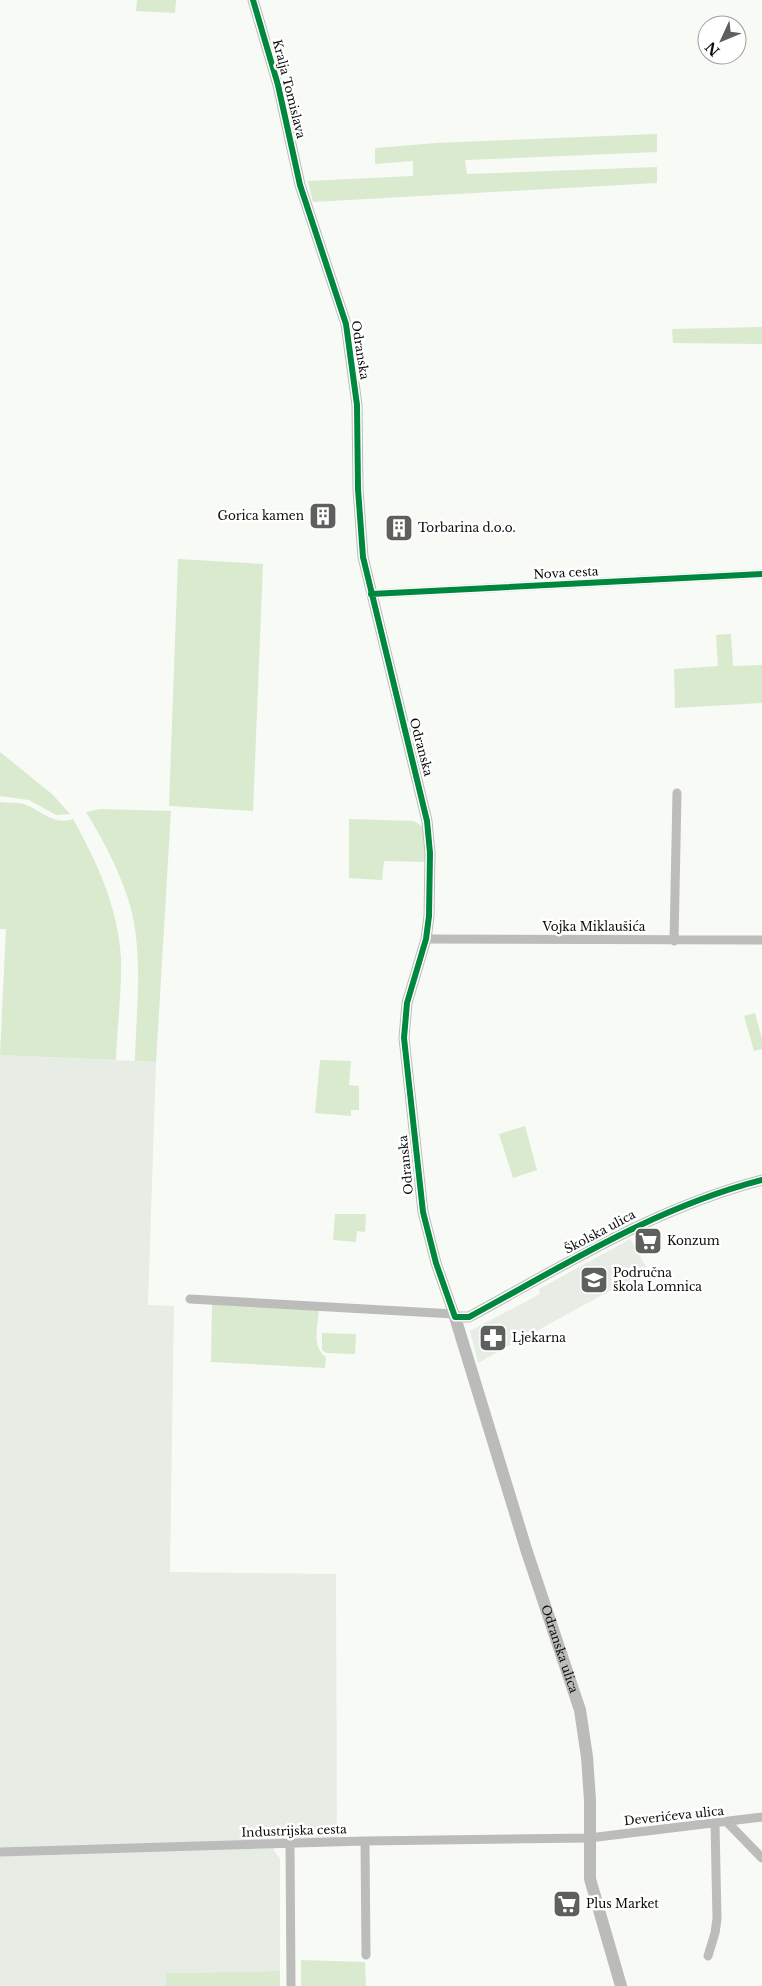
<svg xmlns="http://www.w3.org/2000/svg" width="762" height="1986" font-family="'Libre Baskerville',serif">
<rect width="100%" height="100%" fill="#f8faf6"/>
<path fill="#e7ede4" d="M0,1055L156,1062L148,1305L174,1306L170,1572L336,1574L337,1838L274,1839V1851L280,1858V1971L167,1973L166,1986H0Z
M630,1239L648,1270L478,1363L470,1331L540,1294L539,1289Z"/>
<path fill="#d9eacf" d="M137,0H176L175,13L136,11Z
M657,134V152L465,160L467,174L657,167V183L313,202L308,181L413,176V161L375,164V148L436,143Z
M762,327V344L673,343L672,329Z
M178,559L263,564L253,811L169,806Z
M731,634L733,666L762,665V703L675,708L674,669L718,666L716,635Z
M0,752L52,794L70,814L56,815L29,800L0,796Z
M0,802C8,803 17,802 24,804C41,810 53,826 73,819C97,862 118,907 121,958C122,991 117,1027 116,1060L0,1055L6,929H0Z
M100,809L171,811L156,1062L135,1061C136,1013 143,961 132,913C123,877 105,843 86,812Z
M349,819L414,821L423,827L426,862L384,861L382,880L349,878Z
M755,1013L762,1039V1049L754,1051L744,1016Z
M320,1060L351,1061L349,1085L359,1086V1110H351V1116L315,1113Z
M525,1126L537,1170L513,1178L499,1134Z
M335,1214H366L365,1232L357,1231L356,1242L333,1240Z
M212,1304L319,1309C318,1325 311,1347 326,1357L325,1368L211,1362Z
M322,1333L356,1334L355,1354L326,1353L322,1350Z
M301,1960L365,1962L366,1986H301Z
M280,1971V1986H166V1973Z"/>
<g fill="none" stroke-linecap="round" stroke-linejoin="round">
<path stroke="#bcbdbb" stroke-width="9" d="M371,594L762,574
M426,939L762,940
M674,941L677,793
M190,1299L454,1314
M727,1822L762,1858
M365,1841L366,1955
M290,1843L291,1986
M0,1852L365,1841L589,1838L762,1817
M708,1956L715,1933L717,1919L715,1823"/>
<path stroke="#bcbdbb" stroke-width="11" d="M253,0L278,85L300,185L346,324L357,405L358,489L363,557L427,821L430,853L429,916L426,939L407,1003L404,1038L423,1212L436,1263L455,1317H469C565,1265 654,1208 762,1180"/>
<path stroke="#bbbcba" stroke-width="12" id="s1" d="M455,1317L527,1552L580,1710L587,1757L590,1800V1879L621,1986"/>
<defs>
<path id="cycleway" d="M253,0L278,85L300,185L346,324L357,405L358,489L363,557L427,821L430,853L429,916L426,939L407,1003L404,1038L423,1212L436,1263L455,1317H469C565,1265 654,1208 762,1180
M371,594L762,574"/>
</defs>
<use href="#cycleway" stroke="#fff" stroke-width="9"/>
<use href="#cycleway" stroke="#00873e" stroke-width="6"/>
</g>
<defs>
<symbol id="building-square" viewBox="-11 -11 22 22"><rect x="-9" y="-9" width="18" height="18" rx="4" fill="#5e605d" stroke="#fff"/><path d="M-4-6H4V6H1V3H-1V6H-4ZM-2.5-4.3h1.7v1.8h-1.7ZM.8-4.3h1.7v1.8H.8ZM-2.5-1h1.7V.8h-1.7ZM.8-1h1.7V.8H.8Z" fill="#fff"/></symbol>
<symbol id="supermarket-square" viewBox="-11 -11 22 22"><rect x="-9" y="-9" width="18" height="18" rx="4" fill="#5e605d" stroke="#fff"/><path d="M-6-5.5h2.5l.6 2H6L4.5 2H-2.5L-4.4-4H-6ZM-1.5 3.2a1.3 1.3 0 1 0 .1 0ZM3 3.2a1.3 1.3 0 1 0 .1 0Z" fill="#fff"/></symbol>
<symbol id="school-square" viewBox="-11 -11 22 22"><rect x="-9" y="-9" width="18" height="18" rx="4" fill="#5e605d" stroke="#fff"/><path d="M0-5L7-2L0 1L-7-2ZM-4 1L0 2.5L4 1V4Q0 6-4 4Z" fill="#fff"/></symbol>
<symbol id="pharmacy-square" viewBox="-11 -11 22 22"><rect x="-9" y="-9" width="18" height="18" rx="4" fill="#5e605d" stroke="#fff"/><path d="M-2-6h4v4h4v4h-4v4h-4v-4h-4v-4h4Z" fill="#fff"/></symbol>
</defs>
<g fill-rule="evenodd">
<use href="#building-square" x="307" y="500" width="32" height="32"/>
<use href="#building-square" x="383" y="512" width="32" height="32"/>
<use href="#supermarket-square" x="632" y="1225" width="32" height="32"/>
<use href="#school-square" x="578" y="1264" width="32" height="32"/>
<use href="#pharmacy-square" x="477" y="1322" width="32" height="32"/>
<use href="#supermarket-square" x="551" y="1888" width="32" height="32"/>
</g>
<g text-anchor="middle" stroke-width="5" stroke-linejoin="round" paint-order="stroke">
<g font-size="12" fill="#0b0d0a" stroke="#fff">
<text transform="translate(289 89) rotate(76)" y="4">Kralja Tomislava</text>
<text transform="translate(360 350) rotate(81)" y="4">Odranska</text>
<text transform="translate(566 573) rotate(-3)" y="4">Nova cesta</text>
<text transform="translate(421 747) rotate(75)" y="4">Odranska</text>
<text x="594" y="931">Vojka Miklaušića</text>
<text transform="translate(406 1165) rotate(-96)" y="4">Odranska</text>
<text transform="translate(600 1232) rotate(-28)" y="4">Školska ulica</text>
<text dy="4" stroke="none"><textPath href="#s1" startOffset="348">Odranska ulica</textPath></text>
<text transform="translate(674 1816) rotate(-6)" y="4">Deverićeva ulica</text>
<text transform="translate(294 1831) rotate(-2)" y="4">Industrijska cesta</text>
</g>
<g font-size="12" fill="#0b0d0a" stroke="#fff" text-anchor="start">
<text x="304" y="520" text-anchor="end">Gorica kamen</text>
<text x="418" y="532">Torbarina d.o.o.</text>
<text x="667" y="1245">Konzum</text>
<text x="613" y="1277">Područna<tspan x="613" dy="14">škola Lomnica</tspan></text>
<text x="512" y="1342">Ljekarna</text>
<text x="586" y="1908">Plus Market</text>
</g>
</g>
<g transform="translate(722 40) rotate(226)"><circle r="24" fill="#ffffff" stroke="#9d9e9d"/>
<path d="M0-4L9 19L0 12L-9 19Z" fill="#5e605d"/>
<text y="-8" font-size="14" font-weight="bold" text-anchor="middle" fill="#0b0d0a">N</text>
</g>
</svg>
